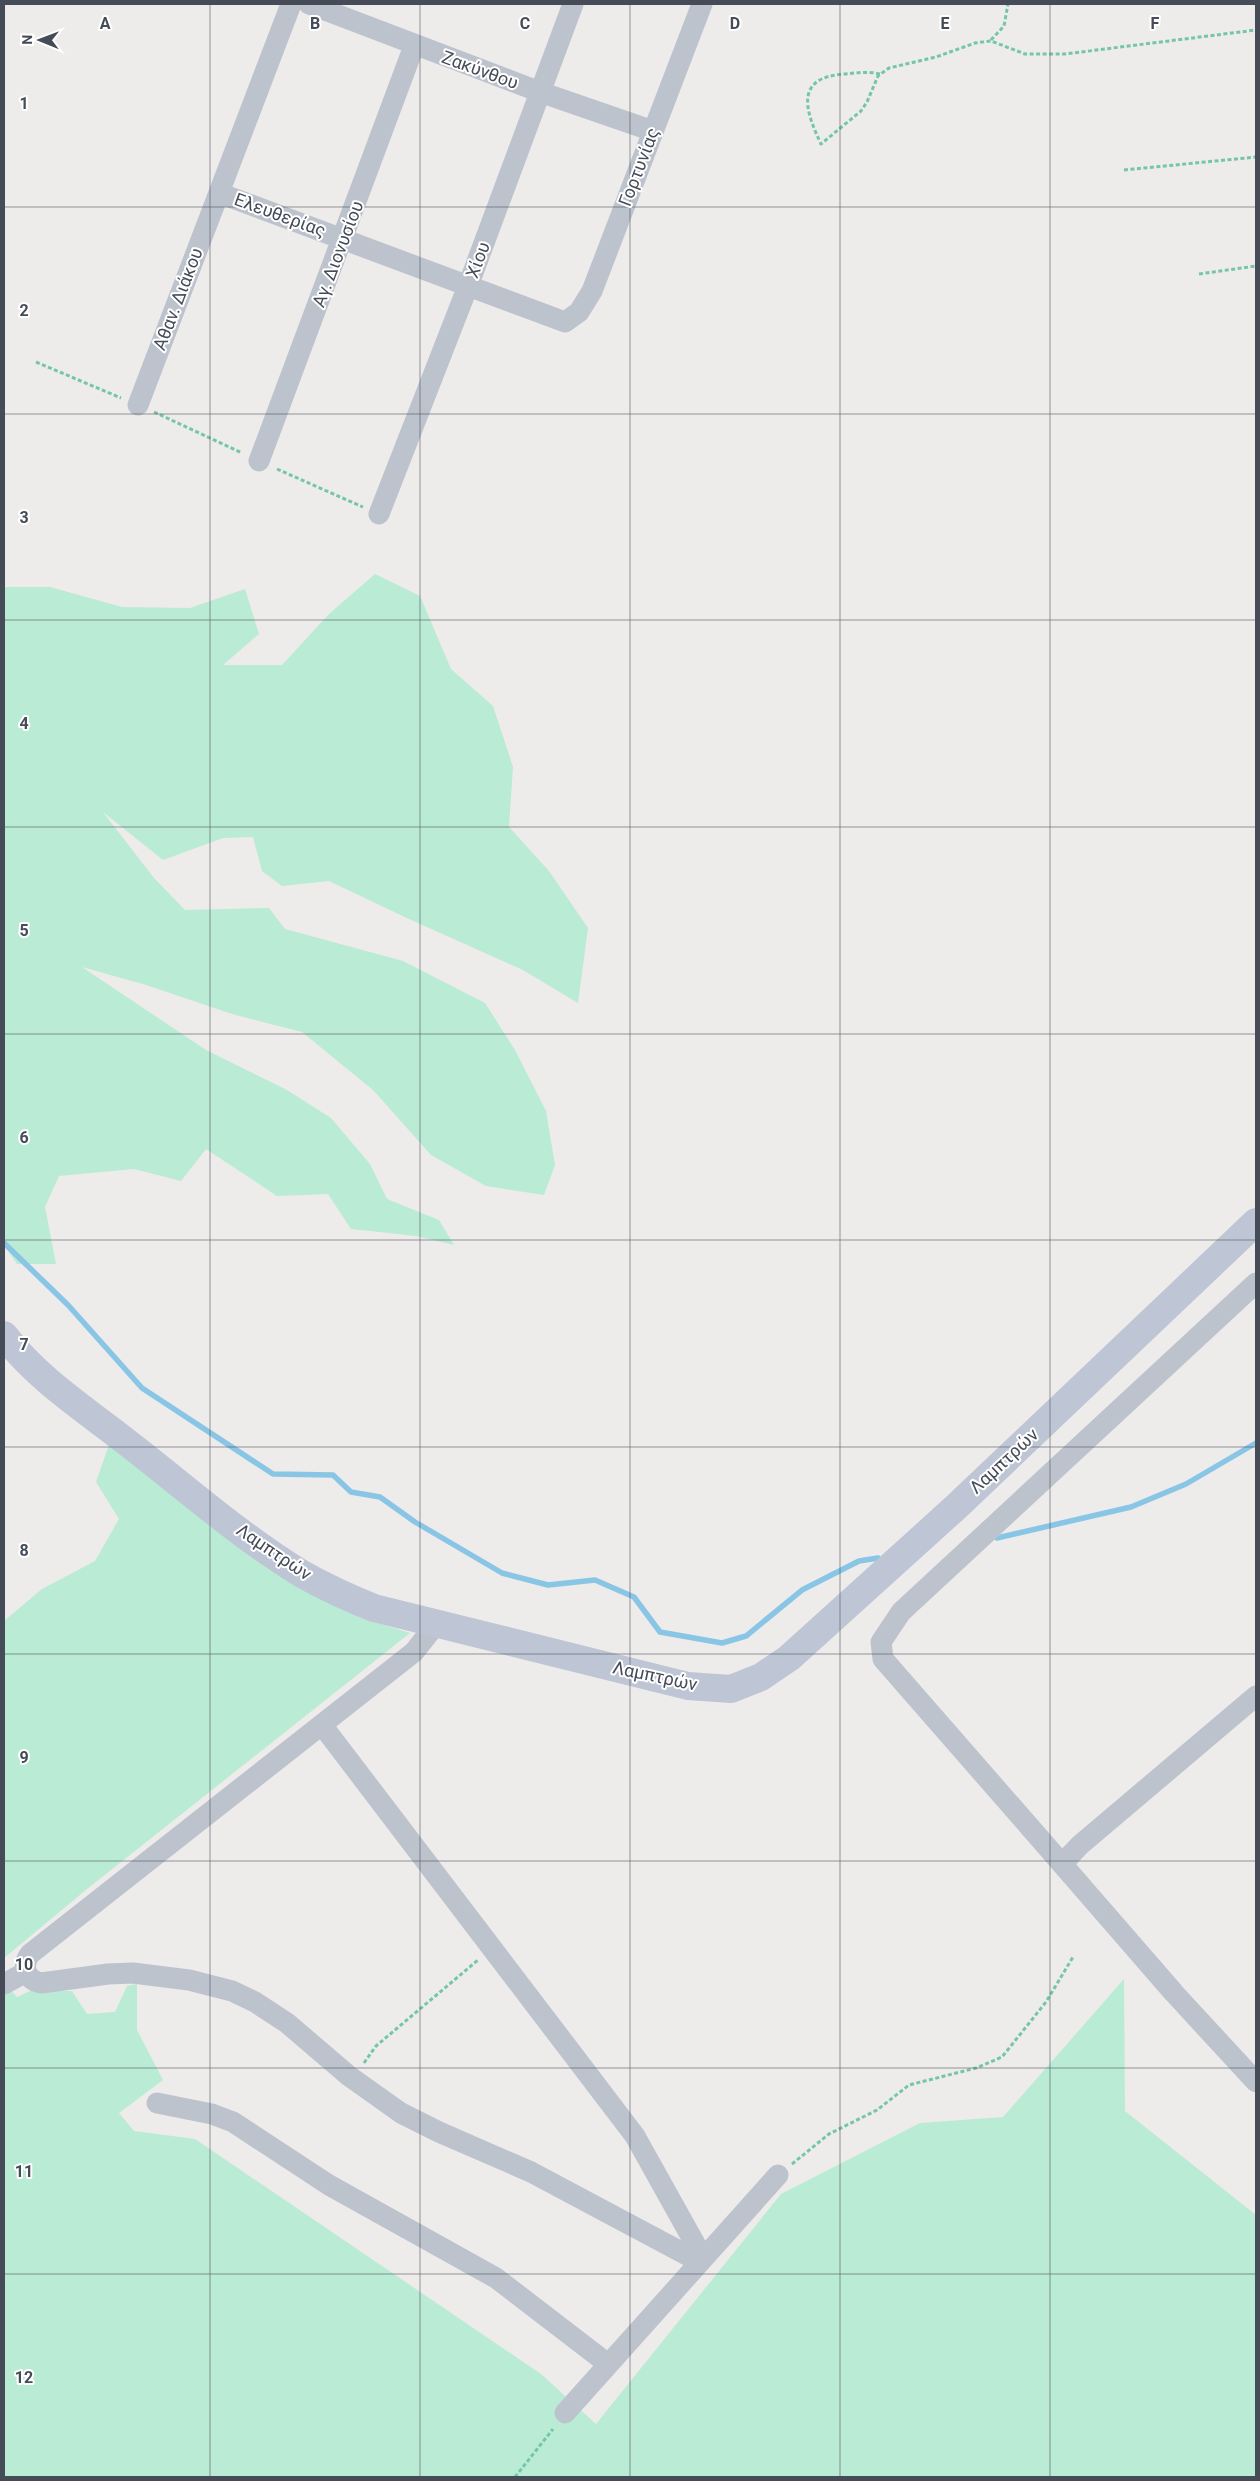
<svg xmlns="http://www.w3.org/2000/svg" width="1260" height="2481" font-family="Roboto,sans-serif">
<rect width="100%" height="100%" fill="#eeebeb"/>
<path fill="#baebd4" d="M375,574L420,596L451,669L493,706L513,767L509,827L549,871L588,928L578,1003L523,970L409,919L329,881L282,886L262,871L253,837L223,838L163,860L103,812L154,878L185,910L269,908L285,929L403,961L485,1003L515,1050L546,1111L555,1165L544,1195L486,1186L431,1155L373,1090L302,1032L232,1014L146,985L82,967L206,1050L287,1090L331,1118L370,1164L387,1199L439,1220L454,1245L416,1236L351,1229L328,1194L277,1196L206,1149L181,1181L134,1169L59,1176L45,1207L56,1264H17L4,1245V587H50L122,607L190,608L245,589L259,634L223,665H282L329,614Z
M109,1445L293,1584L362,1618L410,1633L87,1889L4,1958V1621L42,1589L95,1561L119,1519L96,1482Z
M1124,1979L1125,2111L1256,2215V2477H4V1982L17,1997L30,1991H72L87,2014L115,2012L127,1986L137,1984V2030L163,2080L119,2113L134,2131L195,2139L541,2374L596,2424L781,2194L920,2123L1003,2117Z"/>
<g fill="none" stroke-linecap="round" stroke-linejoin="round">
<path stroke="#89c5e5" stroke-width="5.5" d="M4,1243L68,1305L142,1388L273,1474L333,1475L351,1492L380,1497L415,1522L502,1573L548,1585L595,1580L634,1597L660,1632L722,1643L746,1636L802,1590L859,1561L878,1558
M997,1538L1131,1507L1186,1484L1256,1443"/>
<path stroke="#74c6aa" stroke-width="3" stroke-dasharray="4 2.5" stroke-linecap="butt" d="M991,40L1004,26L1008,4
M880,74C868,71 856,73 845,74C794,77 805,110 821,144L861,111L867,102L878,76L889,68L936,57L975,43L991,41L1025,54H1065L1256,30
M1124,170L1256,157
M1199,274L1256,266
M36,362L121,398
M154,412L242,453
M277,469L363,507
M364,2063L376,2046L478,1960
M792,2164L829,2134L877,2110L909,2085L976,2068L1002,2057L1046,2002L1073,1957
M515,2477L553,2429"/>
<path stroke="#bdc3cd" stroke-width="21" d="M309,4L540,92L653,131
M219,193L565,322L579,312L592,291L702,4
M138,405L291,4
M259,461L414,46
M379,514L468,286L573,4
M1256,1283L901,1612L881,1642L883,1659L1062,1864L1080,1845L1256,1696
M437,1623L414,1652L30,1954C21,1966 26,1980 41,1983L108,1974L133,1973L189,1980L232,1991L255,2002L287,2023L349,2076L401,2113L439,2132L531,2172L700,2262
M322,1725L635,2136L703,2258
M1062,1864L1174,1993L1256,2082
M4,1984L26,1972
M157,2103L212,2114L233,2122L329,2185L496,2278L608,2364
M565,2413L778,2175"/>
<path stroke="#bec5d4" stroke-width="28" d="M4,1335C37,1379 86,1410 129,1444C186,1488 241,1537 302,1574C325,1587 349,1598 374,1608L688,1686L731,1689L761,1677L789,1658L956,1507L1256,1222"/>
</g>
<path fill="none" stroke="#454c57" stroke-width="1" stroke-opacity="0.55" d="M210,4V2477M420,4V2477M630,4V2477M840,4V2477M1050,4V2477M4,207H1256M4,414H1256M4,620H1256M4,827H1256M4,1034H1256M4,1240H1256M4,1447H1256M4,1654H1256M4,1861H1256M4,2068H1256M4,2274H1256"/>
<g text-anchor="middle" stroke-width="4" stroke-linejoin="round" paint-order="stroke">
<g font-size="18" fill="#454c57" stroke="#fff">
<text transform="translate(480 70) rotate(20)" y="6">Ζακύνθου</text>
<text transform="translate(639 167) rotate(-69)" y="6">Γορτυνίας</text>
<text transform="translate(280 215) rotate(20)" y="6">Ελευθερίας</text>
<text transform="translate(338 254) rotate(-69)" y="6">Αγ. Διονυσίου</text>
<text transform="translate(478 260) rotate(-69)" y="6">Χίου</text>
<text transform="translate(178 299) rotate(-69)" y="6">Αθαν. Διάκου</text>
<text transform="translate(1004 1461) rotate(-43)" y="6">Λαμπτρών</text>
<text transform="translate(274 1552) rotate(34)" y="6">Λαμπτρών</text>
<text transform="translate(655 1676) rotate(12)" y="6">Λαμπτρών</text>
</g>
</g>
<g font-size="16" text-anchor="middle" font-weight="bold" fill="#454c57" stroke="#fff" stroke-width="4" stroke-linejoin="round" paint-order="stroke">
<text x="105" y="29">A</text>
<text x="315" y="29">B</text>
<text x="525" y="29">C</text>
<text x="735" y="29">D</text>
<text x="945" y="29">E</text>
<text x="1155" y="29">F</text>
<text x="24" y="109">1</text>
<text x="24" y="316">2</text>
<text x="24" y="523">3</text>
<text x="24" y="729">4</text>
<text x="24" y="936">5</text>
<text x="24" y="1143">6</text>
<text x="24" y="1350">7</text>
<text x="24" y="1556">8</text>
<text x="24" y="1763">9</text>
<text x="24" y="1970">10</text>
<text x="24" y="2177">11</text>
<text x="24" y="2383">12</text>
</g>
<rect width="1260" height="2481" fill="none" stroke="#454c57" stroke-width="10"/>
<g transform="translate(40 40) rotate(271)" stroke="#ffffff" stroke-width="4" paint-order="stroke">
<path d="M0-4L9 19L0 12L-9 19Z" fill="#454c57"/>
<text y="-8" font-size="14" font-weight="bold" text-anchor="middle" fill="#454c57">N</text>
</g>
</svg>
